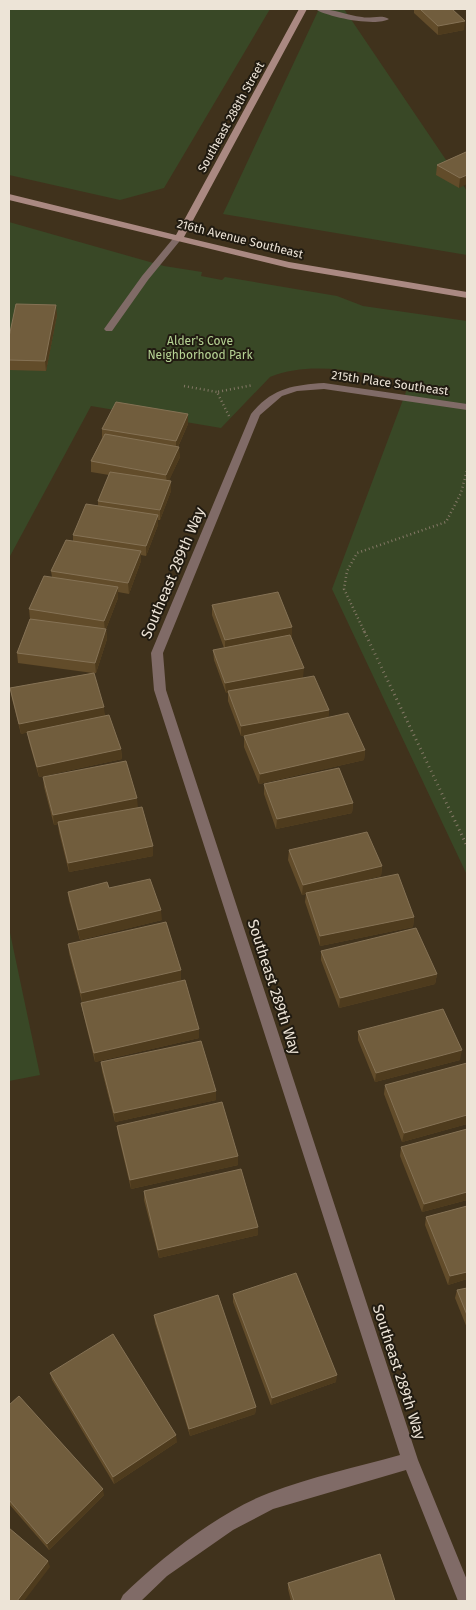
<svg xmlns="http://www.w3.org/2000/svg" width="476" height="1610" font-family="'Fira Sans',sans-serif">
<rect width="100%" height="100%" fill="#40321c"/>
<path fill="#394826" d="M9,9H270L164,188L120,200L9,175Z
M319,9H344L467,191V255L223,214Z
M9,222L164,266L202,272L201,276L222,280L225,277L337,296L363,306L467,321V875L332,589L410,381C365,374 314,359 270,377L221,428L91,406L9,558Z
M9,928L40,1075L9,1081Z"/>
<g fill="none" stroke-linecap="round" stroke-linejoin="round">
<path stroke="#847866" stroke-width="2.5" stroke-dasharray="1 3" stroke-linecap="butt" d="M184,386L217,392
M229,416L217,392L253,385
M365,633L344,589L347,571L357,553L446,522L461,493L467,470"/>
<path stroke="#847866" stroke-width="3" stroke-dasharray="1 4" stroke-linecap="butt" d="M364,631L467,846"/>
<path fill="#806b67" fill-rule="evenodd" d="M315,9C332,8 346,15 362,17C370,19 382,14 389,19C376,27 327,17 315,9Z
M179,234L183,237L148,280L112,331H106L104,329L142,276L176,235Z"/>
<path fill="#806b67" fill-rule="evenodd" d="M324,383L467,404V410L324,389L297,391L282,396L260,415L163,653L166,690L418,1460L467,1580V1601H458L406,1470L273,1509L233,1530L167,1576L141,1601H120L123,1595C161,1558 219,1512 269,1493C311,1477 357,1467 400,1455L154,690L151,653L251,414C272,388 293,385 324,383Z"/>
<path fill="#aa8982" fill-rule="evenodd" d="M299,9H307L184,237L289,262L467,292V298L289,268L9,200V194L176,235Z"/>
</g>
<path fill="#624c2a" d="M414,9H452L464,30L438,35L414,13Z
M466,152L459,188L436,175L437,165Z
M57,315L46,371L9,370V337Z
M188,414V424L178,447L180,457L169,480L171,491L160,520H158V525L146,556L141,555V561L129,594L118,592V598L106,629L107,639L96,673H94L105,716L121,749L122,759L39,777L29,742L27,732L21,734L12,699L10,688L93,673L18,663L17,653L30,619L29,609L52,577L51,571L73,541V535L98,506V501L109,475L91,472V461L102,438V429Z
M212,605L292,637H291L303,678L329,710L328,718L365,750L364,760L259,784L244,747V736L266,732L241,736L228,701V693H226L214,660L213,650L224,648L212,615Z
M43,777L138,808L153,856L69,872L59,832L58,824L54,825L44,787Z
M264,784L353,803L352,813L276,829L264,794Z
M289,850L382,866L381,876L340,886L414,917L413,927L320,946L305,902L306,894L302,895L288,860Z
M109,888L162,920L80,940L69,901L68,892Z
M68,944L181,970V980L82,1002L69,953Z
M321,951L437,974L435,984L339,1008L321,960Z
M81,1003L199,1038L95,1062L83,1013Z
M358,1031L460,1060L375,1082L358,1040Z
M101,1062L216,1100L115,1122L102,1071Z
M467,1063V1124L402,1142L384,1094L385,1085Z
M117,1126L238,1165L131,1189L118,1134Z
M467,1129V1200L422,1212L400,1156L401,1147Z
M144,1191L258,1235L159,1258L144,1200Z
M467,1206V1279L448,1285L425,1225L426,1217Z
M467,1288V1328L455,1298L457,1290Z
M233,1294L336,1382L271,1405L233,1302Z
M154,1315L256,1407L255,1414L190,1436L155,1323Z
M50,1373L177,1442L114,1484L52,1380Z
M9,1405L104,1495L49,1550L9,1504Z
M288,1583L395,1601H291L288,1589Z"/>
<path fill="#4e3b1d" d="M465,21L464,30L438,35V26Z
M467,175V184L459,188L460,178Z
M56,305L57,315L46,371L45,361Z
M188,414V424L176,451V441Z
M179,447L180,457L167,485L166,475Z
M171,481V491L160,520V510Z
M158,515V525L146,556V546Z
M141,551V561L129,594L128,583Z
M118,587V598L106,629L107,639L96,673L95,663L105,631L104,621Z
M292,627V637L225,650V640Z
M304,668L303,678L226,693L225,683Z
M104,707L105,717L21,734L19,724Z
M329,710L328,720L241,736V726Z
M121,749L122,759L39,777L37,767Z
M365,750L364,760L259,784L260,774Z
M137,798L138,808L54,825L53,815Z
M353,803L352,813L276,829L277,819Z
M153,846V856L69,872L68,863Z
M382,866L381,876L302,895L303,885Z
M161,910L162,920L80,940L78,930Z
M414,917L413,927L320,946V936Z
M181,970V980L82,1002L81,993Z
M437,974L435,984L339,1008L340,998Z
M199,1029V1038L95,1062L94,1053Z
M462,1050L460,1060L375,1082L376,1073Z
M216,1091V1100L115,1122L114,1113Z
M467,1115V1124L402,1142L404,1133Z
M238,1156V1165L131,1189L130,1180Z
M467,1192V1200L422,1212L424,1204Z
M258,1227V1235L159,1258L158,1250Z
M467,1272V1279L448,1285L450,1276Z
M337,1375L336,1382L271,1405L272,1398Z
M256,1407L255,1414L190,1436L189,1429Z
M176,1435L177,1442L114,1484L113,1477Z
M103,1489L104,1495L49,1550L47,1544Z
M48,1561L50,1567L24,1601H17Z"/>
<path fill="#715d3d" stroke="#857255" d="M420,9H452L465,21L438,26Z
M466,152L467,153V175L460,178L437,165Z
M16,304L56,305L45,361L9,360V337Z
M116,402L188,414L176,441L102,429Z
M105,434L179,447L166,475L91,461Z
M110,472L171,481L160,510L98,501Z
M86,504L158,515L146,546L73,535Z
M66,540L141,551L128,583L51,571Z
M44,576L118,587L104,621L29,609Z
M278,592L292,627L225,640L212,605Z
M30,619L106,629L95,663L17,653Z
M290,635L304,668L225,683L213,650Z
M94,673L104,707L19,724L10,688Z
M314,676L329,710L241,726L228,691Z
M348,713L365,750L260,774L244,736Z
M109,715L121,749L37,767L27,732Z
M126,761L137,798L53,815L43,777Z
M339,768L353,803L277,819L264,784Z
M142,807L153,846L68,863L58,822Z
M367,832L382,866L303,885L289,850Z
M398,874L414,917L320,936L306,893Z
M150,879L161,910L78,930L68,892L107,882L109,888Z
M166,922L181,970L81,993L68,944Z
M416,928L437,974L340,998L321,951Z
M185,980L199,1029L94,1053L81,1003Z
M443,1009L462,1050L376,1073L358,1031Z
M201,1041L216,1091L114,1113L101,1062Z
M467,1063V1115L404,1133L385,1085Z
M222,1102L238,1156L130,1180L117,1126Z
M467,1129V1192L424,1204L401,1147Z
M241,1169L258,1227L158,1250L144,1191Z
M467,1206V1272L450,1276L426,1217Z
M296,1273L337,1375L272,1398L233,1294Z
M467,1288V1315L457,1290Z
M218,1295L256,1407L189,1429L154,1315Z
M113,1334L176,1435L113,1477L50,1373Z
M19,1396L103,1489L47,1544L9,1500V1405Z
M9,1528L48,1561L17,1601H9Z
M380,1554L395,1601H294L288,1583Z"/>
<g text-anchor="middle" stroke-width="4" stroke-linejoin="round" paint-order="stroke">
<g font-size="12" fill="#ede4d7" stroke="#211b11">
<text transform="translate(231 117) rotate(-61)" y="4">Southeast 288th Street</text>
<text transform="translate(240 239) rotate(14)" y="4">216th Avenue Southeast</text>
<text transform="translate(390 383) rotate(8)" y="4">215th Place Southeast</text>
</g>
<g font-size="12" fill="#b6d394" stroke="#211b11">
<text x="200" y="345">Alder's Cove<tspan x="200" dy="14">Neighborhood Park</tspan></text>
</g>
<g font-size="15" fill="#ede4d7" stroke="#211b11">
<text transform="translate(173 573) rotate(-67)" y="5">Southeast 289th Way</text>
<text transform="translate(274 987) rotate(72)" y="5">Southeast 289th Way</text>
<text transform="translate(399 1372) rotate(72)" y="5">Southeast 289th Way</text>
</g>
</g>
<rect width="476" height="1610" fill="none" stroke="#ede4d7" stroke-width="20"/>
</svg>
